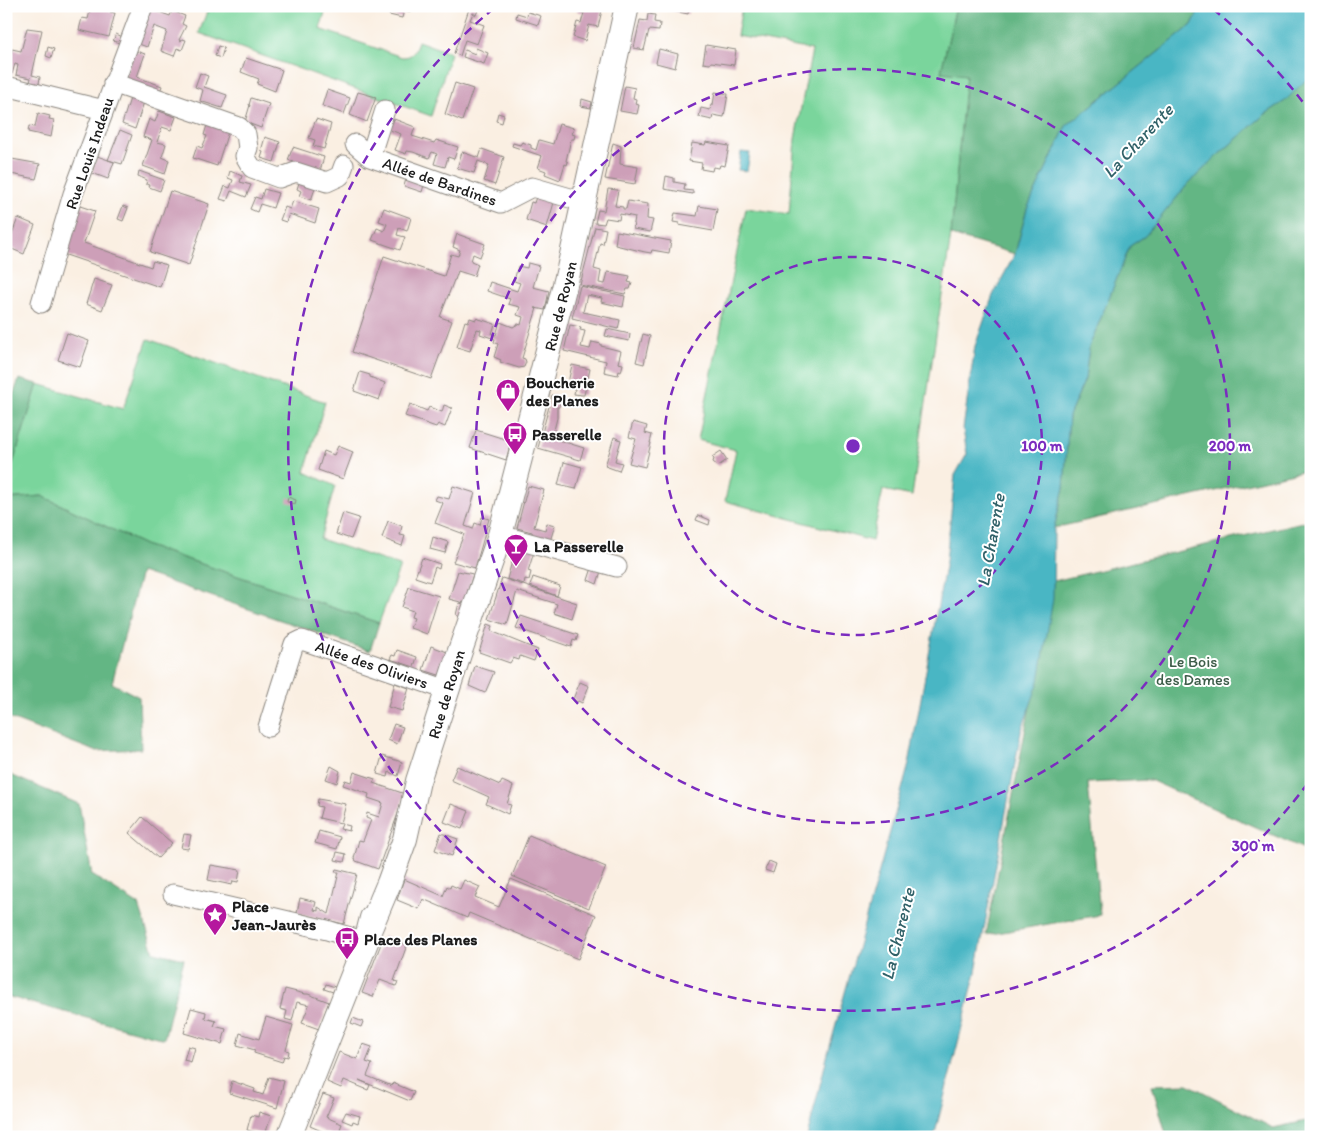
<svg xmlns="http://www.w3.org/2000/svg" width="1317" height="1143" font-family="Itim,sans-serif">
<rect width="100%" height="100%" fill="#fff"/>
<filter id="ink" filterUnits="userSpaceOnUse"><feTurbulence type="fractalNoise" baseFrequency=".02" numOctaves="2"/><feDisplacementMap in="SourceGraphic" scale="10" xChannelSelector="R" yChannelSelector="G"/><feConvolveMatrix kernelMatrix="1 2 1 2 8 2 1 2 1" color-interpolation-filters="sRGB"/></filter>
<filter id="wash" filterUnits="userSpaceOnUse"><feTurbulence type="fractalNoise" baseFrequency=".0096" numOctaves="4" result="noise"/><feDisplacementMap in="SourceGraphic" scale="20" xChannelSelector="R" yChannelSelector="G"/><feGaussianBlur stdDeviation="1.12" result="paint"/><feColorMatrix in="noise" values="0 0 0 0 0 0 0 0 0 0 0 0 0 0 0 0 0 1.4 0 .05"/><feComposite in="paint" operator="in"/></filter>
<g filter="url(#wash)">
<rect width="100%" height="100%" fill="#faefe2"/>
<path fill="#7ad59c" stroke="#4b785c" d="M209,6H318L326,9L320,29L402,57C414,57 415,51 418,41L451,53L431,116L199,33Z
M742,6H956L941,72L966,74L951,235L912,496L883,490L872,541L725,501L736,450L698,440L746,208L789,214L795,139L812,50L737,36Z
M148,339L325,402L305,472L335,486L320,539L400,566L379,623L147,546L42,496L6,499V485L38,384L123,409Z"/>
<path fill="#63b684" stroke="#406950" d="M956,6H1201L1192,25L1066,126L1027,209L1015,254L951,235L966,75L941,72Z
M1311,75V469L1054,528L1064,488L1069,416L1085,379L1089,347L1130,246L1145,236L1188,184L1217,156L1264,115L1285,101Z
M19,379L38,384L6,485V415Z
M42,496L147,546L379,623L370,651L141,572L112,683L139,697L141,749L95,751L6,717V499Z
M1311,520V852L1150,780L1088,783L1100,915L986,935L1054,581Z
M6,773L79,804L92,875L139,905L154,952L184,959L164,1039L6,996Z
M1188,1084L1273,1128L1311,1120V1137H1167L1152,1085Z"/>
<path fill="#49b6c4" stroke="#326970" d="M1201,6H1311V75L1285,101L1264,115L1217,156L1188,184L1145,236L1130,246L1089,347L1085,379L1069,416L1064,488L1054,528L1053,599L1039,681L1021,732L976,972L934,1137H807L828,1053L909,764L946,561L955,475L967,454L963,429L975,346L993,295L1015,254L1027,209L1066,126L1192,25Z
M741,152L750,153L747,171L738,170Z"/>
<g id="blocks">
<path fill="#cd9fb8" d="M88,6H111L110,12L115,13L109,37L79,30L82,18L88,19L90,11L87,10Z
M391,6H413L411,12L404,10L402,18L389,15Z
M470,6H475L474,9L478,10L476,15L473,13L470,20L484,25L477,44L465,40L460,56L454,53Z
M578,6H603L598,27L589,25L585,41L573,37L577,22L581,23L584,13L577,11Z
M670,6H689L688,14L669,10Z
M148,8L170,16L172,11L185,16L182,24L186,26L179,40L181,41L182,39L186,40L182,50L177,48L174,56L161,51L167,31L154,26L147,47L136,43Z
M528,12L541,16L538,25L516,18L517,13L527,16Z
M648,14L655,15L654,22L660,23L659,31L649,30L644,50L634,48L640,20L647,21Z
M27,28L42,30L32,75L40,77L39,84L30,82L31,78L16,75L18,65L15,64L12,74L6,73L12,49L21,51Z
M116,34L125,38L123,44L113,41Z
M706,45L736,50L734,65L711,62L710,64L703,63Z
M218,46L224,48L221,58L215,56Z
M48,47L54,49L51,58L46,56Z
M476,48L488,53L484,64L463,57L465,50L475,54Z
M659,49L678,54L675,68L656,63Z
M134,50L145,54L137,77L162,86L159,94L123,81Z
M246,58L282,70L275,91L257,84L259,79L241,72Z
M200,73L208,76L204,87L227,95L222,108L200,101L203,90L195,87Z
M455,83L473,89L462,121L445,114Z
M625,86L635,88L633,98L636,99L635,104L639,105L637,114L620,111Z
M327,90L350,98L344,114L322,106Z
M358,92L376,97L367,122L350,115Z
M715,92L728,94L724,117L713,115L712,120L699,117L701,108L710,110L711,105H713Z
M131,95L145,99L135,129L122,124Z
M251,98L269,104L261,128L245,122L250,105H249Z
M582,99L592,102L591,108L581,106Z
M159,111L176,117L171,130L162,127L157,142L166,144L162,157L169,160L165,174L143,166L152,140L143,137L149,119L155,122Z
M38,113L50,116L49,119L54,120L51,137L28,132L29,126L35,127Z
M498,113L504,115L502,123L496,121Z
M316,119L331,124L324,149L313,146L315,140L309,138Z
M394,119L415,127L412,136L434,143L436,140L458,147L454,159L448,157L445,167L434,164L437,154L432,152L429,158L413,152L407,151L406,154L395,150L401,134L390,130Z
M208,122L229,129L217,166L193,158L197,146L202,148L207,136L204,135Z
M559,124L574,128L572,134L575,135L574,139H571L566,161L568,162L567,165L565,164L560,180L545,174L546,171L538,168L542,156L512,146L513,143L520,145L522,142L531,145V148L536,150L539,140L553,144Z
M120,130L132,135L122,164L108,160Z
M265,137L280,142L274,162L261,158L263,152L261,151Z
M706,142L729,146L725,166L720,165L719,168L713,167L712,171L701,169L702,163L689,161L692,143L705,145Z
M613,143L621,146L620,164L638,167L635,184L605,179Z
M293,147L324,157L320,171L288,160Z
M482,149L504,157L495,185L484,181L489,165L478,161L474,173L457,168L462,152L479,158Z
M97,156L114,162L108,179L92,173Z
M6,158L40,164L36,179L6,173Z
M139,171L164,180L160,191L149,187L150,185L146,184L147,180L138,176Z
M230,171L242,176L240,182L251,185L246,197L231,191L227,201L220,199L225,186L230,188L233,180L228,178Z
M666,176L674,178V182L685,184L684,190L693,191V194L664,189Z
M301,177L317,183L311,200L299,196L301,191L297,189Z
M406,179L424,185L422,192L404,186Z
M264,189L278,193L273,208L260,204L257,212L250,209L255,197L261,199Z
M608,189L618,190L615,206L623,207V209H626L628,201L648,204L647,219L653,220L650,232L633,229L635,217L620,214L619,220L606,218L604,224L595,223L598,210L604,211Z
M170,191L209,204L189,265L150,252Z
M536,197L555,199L547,227L526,220L531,202L534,203Z
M293,201L319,209L315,223L289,214L286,222L280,220L285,207L290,209Z
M80,206L95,211L84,243L151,267L153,261L167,265L160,287L63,254Z
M123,206L128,208L123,221L118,219Z
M699,206L717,209L713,231L679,225V223L673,222L675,213L697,216Z
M384,208L411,218L407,231L399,228L397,235L405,237L400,250L372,240L377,228L384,231L387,224L379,221Z
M18,218L35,225L24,254L7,247Z
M595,227L606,229L603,244L600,243L594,269L601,271L599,283L605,284L608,272L630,276L628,282L632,283L630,289H627L625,294L580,285Z
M617,231L671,241L669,253L652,250L651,253L645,252L615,245Z
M457,234L485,244L480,257L473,254L471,261L478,264L474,276L458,271L455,280H454L440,317L452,321L431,379L352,352L384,256L444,276L451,254L458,256L460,250L453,247Z
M528,263L539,266L533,287L549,291L545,310L535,308H537L522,358L525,359L526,362L524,367L519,368L500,362L501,360L494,357L498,344L494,342L495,339L480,334L481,330L477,329L470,351L457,347L465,321L468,322L470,318L476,320V318L495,324L492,334L496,335L500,322L513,327L518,324L521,325L523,317L517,315L520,307L508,304L510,299L487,291L490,282L517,291L520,283L514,281L518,266L527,268Z
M94,279L112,285L102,310L86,304Z
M580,286L625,296L623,307L601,302L602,298L587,295L583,312L620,320L618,329L572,318Z
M570,325L581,327L580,330L585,331L581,347L590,349L592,342L601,344V346L621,351L618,363L623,364L621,372L619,371L618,375L604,372L606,361L564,351Z
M607,329L630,334L629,341L605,336Z
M67,333L89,341L80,367L58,360Z
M643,334L650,336L644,364L636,362Z
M572,365L590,369L584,395H582L574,394L575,389L567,387Z
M360,372L370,375V377L385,383L379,400L354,391Z
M552,395L561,398L559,407H557V418L552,438L584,448L580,460L538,448Z
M410,404L427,411L429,407L442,412L444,405L452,408L445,427L438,424L436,427L405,416Z
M633,422L647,426L645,433L652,435L650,443H651L645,467L629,463L636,439L629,437Z
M476,430L511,441L506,460L470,448Z
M614,437L621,440L615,461L622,463L619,471L605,466Z
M338,446L353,452L343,479L318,470L324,451L334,455Z
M721,451L727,460L718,466L713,462L714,459L712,457Z
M564,462L582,467L576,489L558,485Z
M453,486L475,493L465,526L473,529L475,523L480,525L482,517L489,519L475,568L453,562L464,534L435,523L443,503L435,500L437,496L449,499Z
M528,486L544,490L534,527L545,530L547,523L555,525L550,541L533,536L532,532L517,528Z
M288,497L296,500L295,504L287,502Z
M343,513L359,518L351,539L336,534Z
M698,515L710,520L709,525L696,520Z
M388,521L402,526L400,535L405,536L402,546L382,538Z
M433,537L448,542L445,553L430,549Z
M517,544L535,549L528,571L531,572L529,580L525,579L524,584L507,579Z
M422,558L440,564L439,569L435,567L430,582L415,577Z
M592,568L601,571L597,584L588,580Z
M458,571L473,574L464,603L449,599Z
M533,577L560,586L557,596L530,586Z
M502,578L577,603L572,619L554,613L557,604L517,591L507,625L489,619Z
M409,587L439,596L427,634L410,628L414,618L411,617L413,611L402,607Z
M459,603L464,604L460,617L456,615Z
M521,616L578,635L576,641L573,640L571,647L516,628Z
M488,624L493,626L491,631L538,650L534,661L520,656L519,660L513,658L510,663L479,652Z
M431,646L450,653L442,676L423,670Z
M397,650L417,657L414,667L390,659L392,655L395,656Z
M475,666L494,672L485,693L469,686Z
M580,682L589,686L582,703L578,701L577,702L573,699Z
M395,683L409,688L402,711L388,707Z
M394,724L403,727L397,744L388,740Z
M382,756L402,762L398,776L389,772L388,777L377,774Z
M331,766L340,771L337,783L326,779Z
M457,766L500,785L502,781L513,786L507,804L511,805L508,814L486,804L489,797L451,780Z
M354,772L375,779L373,783L405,794L378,869L356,861L354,858L359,840L363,841L371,820L366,818L367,813L379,817L383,803L368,798L369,794L343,785L345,780L351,782Z
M318,799L346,804L341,823L319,818L322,807L317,806Z
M451,804L469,811L462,829L444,822Z
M142,817L172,843L158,858L129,833Z
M342,824L350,826L349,831L340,829Z
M319,831L340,837L337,849L315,843Z
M441,833L458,839L452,856L435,850Z
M184,834L191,835L188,849L181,848Z
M529,835L606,867L589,908L512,876Z
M337,852L346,854L344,862L335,860Z
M769,861L776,864L773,873L765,870Z
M211,865L240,870L238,882L233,881L232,885L208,880Z
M336,869L357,874L344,924L297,913L300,898L316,902L314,910L318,911V907L329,914L339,872H335Z
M404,879L443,896L447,886L450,888L451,885L460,889L464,880L480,887L475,897L499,907L511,879L596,915L578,959L469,913L467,918L423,899L419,909L397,900Z
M384,936L407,945L394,981L398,982L396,986L380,980L373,997L362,993Z
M326,984L335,987L333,992L324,989Z
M285,989L305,994H308L329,1002L319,1029L302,1023L309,1005L297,1002L292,1021L285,1019L287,1011L280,1009Z
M191,1008L206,1012L205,1018L216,1021L214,1026L226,1029L222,1044L184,1033Z
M266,1017L293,1025L286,1050L289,1051L288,1057L284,1056L282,1062L254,1053L255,1050L237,1045L240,1033L259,1039Z
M353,1018L363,1022L361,1027L351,1023Z
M363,1044L372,1047L366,1062L372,1064L367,1076L392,1086L393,1083L414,1092L410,1101L359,1080L370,1085L368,1090L344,1080L341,1088L327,1082L339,1052L357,1059Z
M188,1046L195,1048L191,1062L184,1060Z
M269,1077L284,1081L277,1108L229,1093L232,1081L255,1089L254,1092L263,1095Z
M323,1094L334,1098L326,1117L342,1124L340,1129L348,1133L347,1137H335L310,1126Z
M259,1112L271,1116L265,1135L247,1130L251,1115L258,1117Z
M346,1112L360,1116L358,1123L353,1121L352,1124L342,1120Z"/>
</g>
</g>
<g filter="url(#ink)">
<use href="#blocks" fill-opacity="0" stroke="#8b867f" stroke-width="1"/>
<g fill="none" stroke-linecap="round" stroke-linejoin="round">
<defs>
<path id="minor" d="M113,83L239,127L246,134L248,148L245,156L252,168L279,178L296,172L327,182L340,176L344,165
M6,86L104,110
M355,144L370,157L501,203L532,187L584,202
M370,157L385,110
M41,303L73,194L143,6
M500,535L617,567
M268,727L294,644L302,640L447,690
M173,894L327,930L366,942"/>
<path id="major" d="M368,933L389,883L405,839L418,781L459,654L500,535L568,273L627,6
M289,1137L366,942L372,918"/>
</defs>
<use href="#minor" stroke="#8b867f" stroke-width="21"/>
<use href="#major" stroke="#8b867f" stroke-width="26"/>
<use href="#minor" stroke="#fff" stroke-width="19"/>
<use href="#major" stroke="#fff" stroke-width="24"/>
</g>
</g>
<g fill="none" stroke="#7b2cbf" stroke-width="2.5" stroke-dasharray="9 6">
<circle cx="853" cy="446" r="189"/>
<circle cx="853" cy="446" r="377"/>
<path d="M1308 783A566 566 0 1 1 493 9M1213 9A566 566 0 0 1 1308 109"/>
</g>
<defs>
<symbol id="shop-pin" viewBox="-11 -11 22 30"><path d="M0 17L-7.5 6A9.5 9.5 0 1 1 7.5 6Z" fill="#b5179e" stroke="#fff"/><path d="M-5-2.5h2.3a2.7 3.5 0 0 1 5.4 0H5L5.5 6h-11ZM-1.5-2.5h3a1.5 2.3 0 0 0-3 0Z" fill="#fff"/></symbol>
<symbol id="bus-pin" viewBox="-11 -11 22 30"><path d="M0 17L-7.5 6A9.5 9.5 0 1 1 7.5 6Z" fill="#b5179e" stroke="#fff"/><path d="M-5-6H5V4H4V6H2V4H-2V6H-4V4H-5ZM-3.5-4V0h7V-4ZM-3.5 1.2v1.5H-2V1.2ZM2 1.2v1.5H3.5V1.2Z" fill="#fff"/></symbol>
<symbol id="bar-pin" viewBox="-11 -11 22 30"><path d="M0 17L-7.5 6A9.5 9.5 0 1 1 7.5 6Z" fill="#b5179e" stroke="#fff"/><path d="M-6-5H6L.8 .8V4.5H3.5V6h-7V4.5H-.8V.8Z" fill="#fff"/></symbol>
<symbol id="sight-pin" viewBox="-11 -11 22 30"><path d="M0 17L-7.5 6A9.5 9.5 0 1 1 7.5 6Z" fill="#b5179e" stroke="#fff"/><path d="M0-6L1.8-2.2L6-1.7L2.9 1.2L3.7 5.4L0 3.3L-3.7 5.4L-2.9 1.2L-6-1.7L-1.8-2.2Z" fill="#fff"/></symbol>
</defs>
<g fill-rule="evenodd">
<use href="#shop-pin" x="494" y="377" width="28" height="38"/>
<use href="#bus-pin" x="501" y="420" width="28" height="38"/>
<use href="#bar-pin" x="502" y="532" width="28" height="38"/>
<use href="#sight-pin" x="201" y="901" width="28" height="38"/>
<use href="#bus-pin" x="333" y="925" width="28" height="38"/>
</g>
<g text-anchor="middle" stroke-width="4" stroke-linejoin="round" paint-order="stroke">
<g font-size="16" fill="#1c1c1c" stroke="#fff">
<text transform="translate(89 153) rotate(-71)" y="6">Rue Louis Indeau</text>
<text transform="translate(440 181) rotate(19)" y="6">Allée de Bardines</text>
<text transform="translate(560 306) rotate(-76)" y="6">Rue de Royan</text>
<text transform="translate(372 664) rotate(19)" y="6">Allée des Oliviers</text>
<text transform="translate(446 694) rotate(-73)" y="6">Rue de Royan</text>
</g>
<g font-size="16" font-weight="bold" fill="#1c1c1c" stroke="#fff" text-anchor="start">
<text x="526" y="388">Boucherie<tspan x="526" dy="18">des Planes</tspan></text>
<text x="532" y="440">Passerelle</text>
<text x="534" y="552">La Passerelle</text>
<text x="232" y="912">Place<tspan x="232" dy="18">Jean-Jaurès</tspan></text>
<text x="364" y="945">Place des Planes</text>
</g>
<g font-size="16" fill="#3d5d49" stroke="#fff">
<text x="1193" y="667">Le Bois<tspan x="1193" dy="18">des Dames</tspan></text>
</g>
<g font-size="18" font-style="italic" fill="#306168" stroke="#fff">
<text transform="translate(1138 141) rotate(-47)" y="6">La Charente</text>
<text transform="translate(991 540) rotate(-80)" y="6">La Charente</text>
<text transform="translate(898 934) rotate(-76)" y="6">La Charente</text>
</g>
</g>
<circle cx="853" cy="446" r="8" fill="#7b2cbf" stroke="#fff" stroke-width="2.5"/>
<g font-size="15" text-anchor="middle" font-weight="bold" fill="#7b2cbf" stroke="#fff" stroke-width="4" stroke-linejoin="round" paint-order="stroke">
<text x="1042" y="451">100 m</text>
<text x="1230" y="451">200 m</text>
<text x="1253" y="851">300 m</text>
</g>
<rect width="1317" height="1143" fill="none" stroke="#fff" stroke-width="25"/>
</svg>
